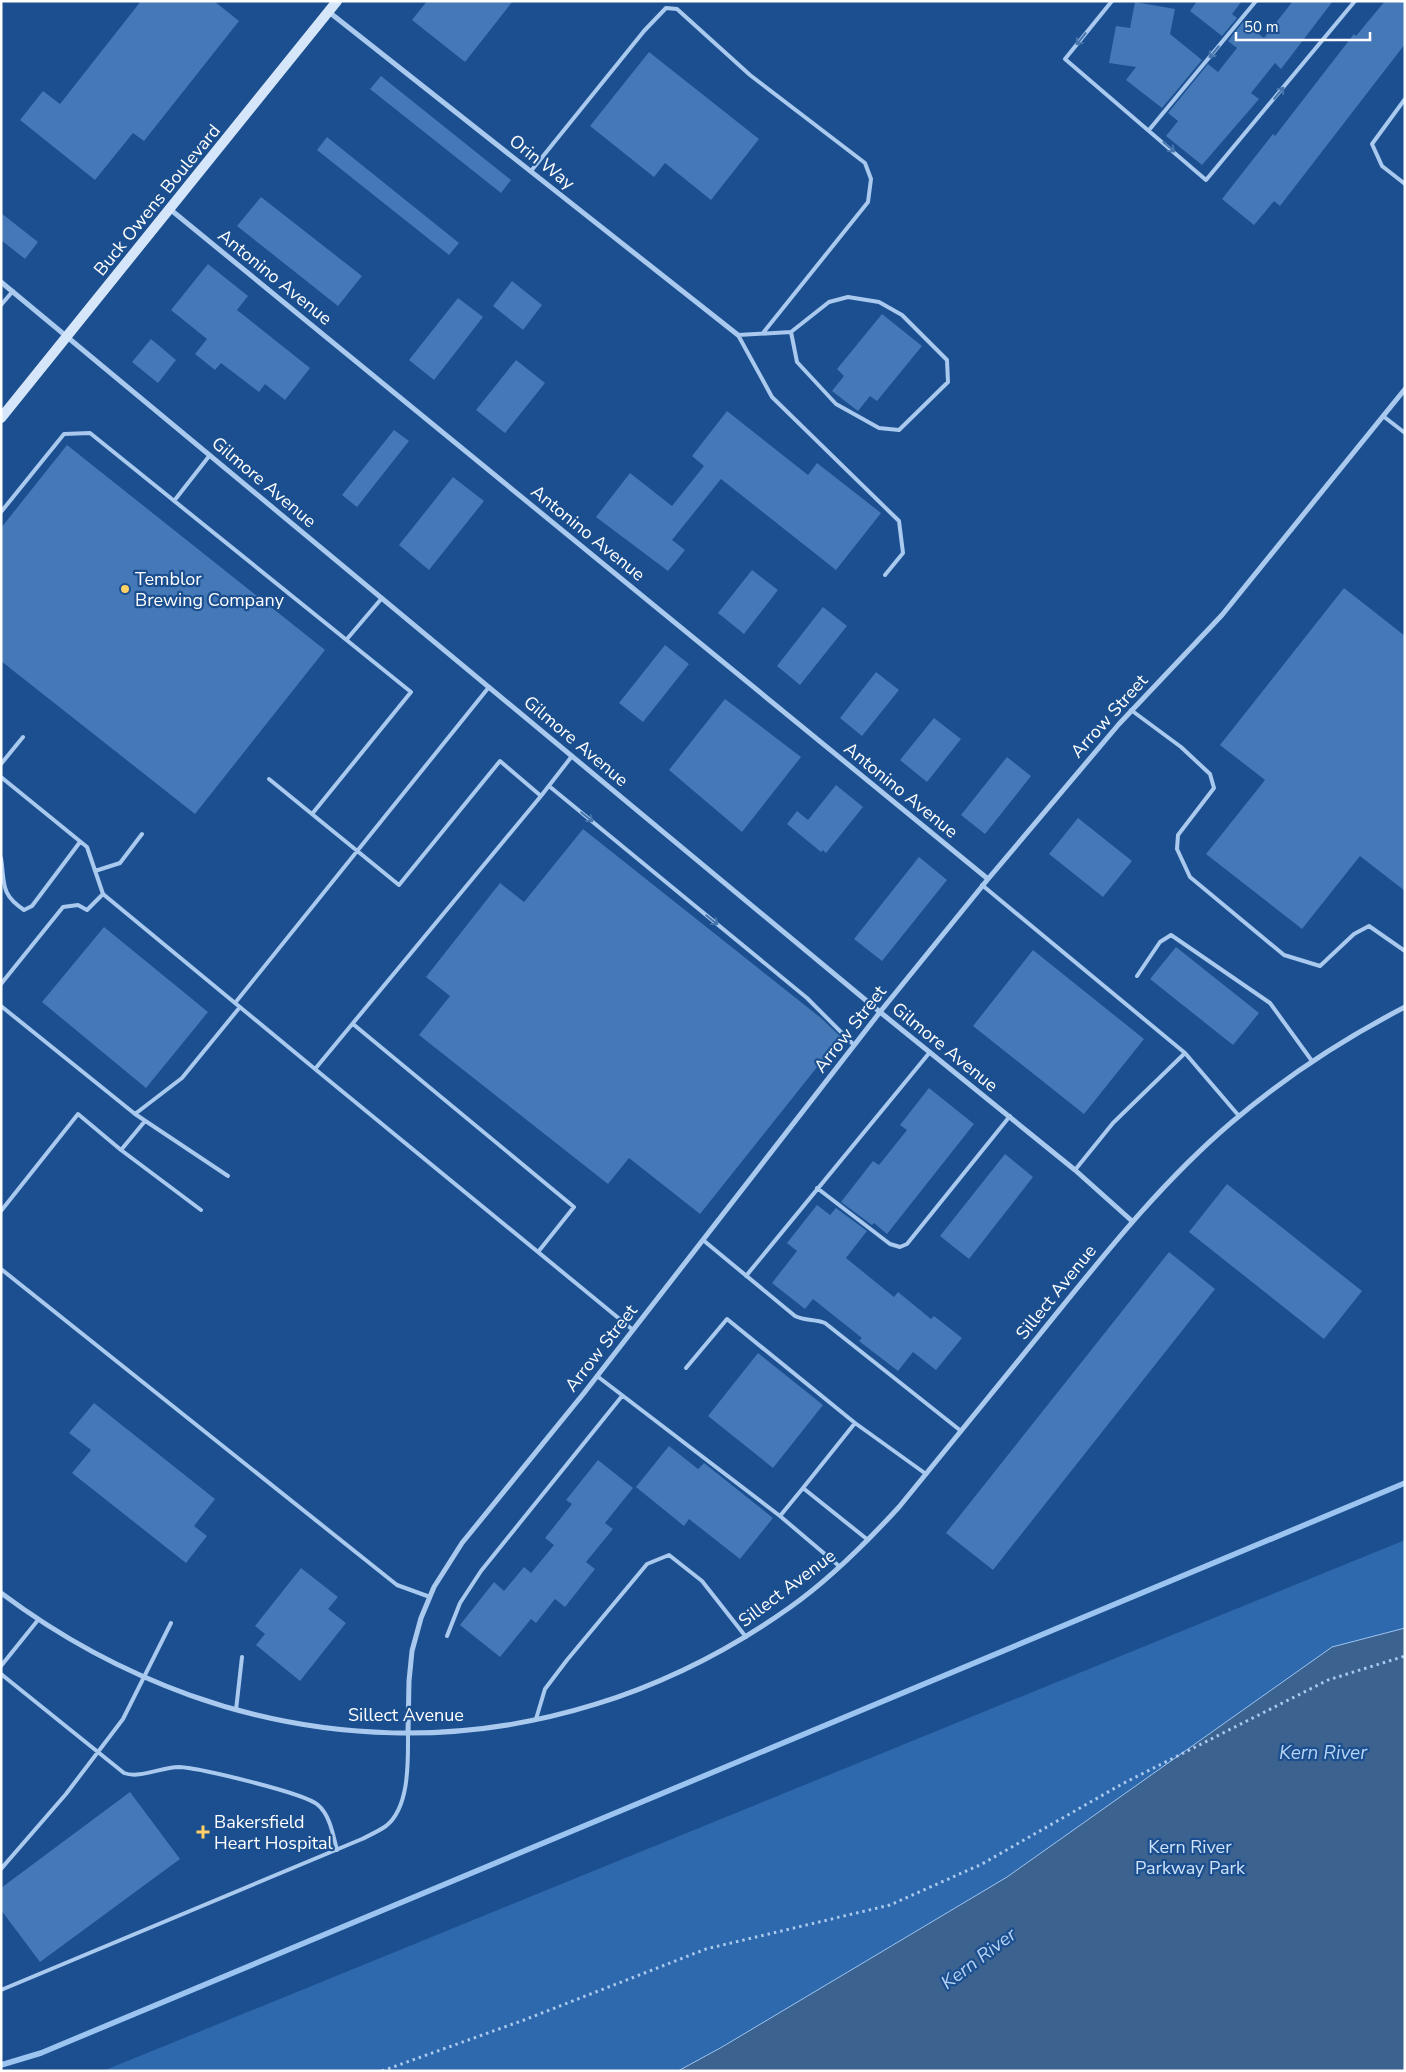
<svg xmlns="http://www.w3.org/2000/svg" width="1406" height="2072" font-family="'Nunito Sans',sans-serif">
<rect width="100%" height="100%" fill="#1b4f8f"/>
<path fill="#2e69ad" d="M1405,1540V2071H103Z"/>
<path fill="#3c6290" stroke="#9cc4f0" d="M1405,1628V2071H678L722,2047L1007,1877L1332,1647Z"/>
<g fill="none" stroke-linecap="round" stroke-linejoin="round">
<path stroke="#9cc4f0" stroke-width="5.5" d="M1,2065L41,2053L1405,1483"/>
</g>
<path fill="#4478b7" d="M141,1H214L239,21L144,141L133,133L95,180L20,120L43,91L60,104Z
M427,1H513L465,62L412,20Z
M1197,1H1242L1232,14L1237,18L1222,36L1190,11Z
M1293,1H1333L1281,69L1275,63L1251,93L1259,99L1202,165L1166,136L1178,121L1168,113L1208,64L1218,72L1237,48L1228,41L1243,22L1264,38Z
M1385,1H1405V44L1280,206L1274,201L1254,225L1222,199L1273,134L1275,136L1354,34L1356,36Z
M1135,2L1175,9L1170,34L1202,60L1162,108L1126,80L1136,67L1109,63L1116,26L1130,28Z
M649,52L759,139L711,200L665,163L654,177L590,126Z
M381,76L511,180L501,193L370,89Z
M327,137L459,243L449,255L317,150Z
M261,197L362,276L338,306L237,226Z
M1,213L38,242L25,259L1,240Z
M208,264L248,296L237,310L310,368L285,400L265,384L259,392L221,363L215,370L195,354L207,339L171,310Z
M512,281L542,305L523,330L493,306Z
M458,298L483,317L434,380L409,360Z
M882,314L922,346L877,401L870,396L858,411L832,391L844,376L837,369Z
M151,339L176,360L158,383L132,362Z
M516,360L545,383L505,433L476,410Z
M727,411L808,475L817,463L881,513L836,570L721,479L672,540L685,550L668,571L596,517L630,473L672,506L704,466L692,456Z
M394,430L409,441L357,507L342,495Z
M67,445L325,650L195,814L1,661V528Z
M453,477L484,501L429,570L399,545Z
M752,570L778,590L744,634L718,613Z
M1344,588L1405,636V891L1360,856L1302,929L1206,854L1265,780L1220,745Z
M823,607L847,626L800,685L777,666Z
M665,645L689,664L643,722L619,703Z
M876,672L899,690L862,736L840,718Z
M725,699L801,757L742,832L669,770Z
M934,718L961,739L927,782L900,760Z
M1007,757L1031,776L985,834L961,815Z
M836,785L863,807L826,853L823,850L821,852L787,824L797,811L808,820Z
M1078,818L1132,861L1103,897L1049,854Z
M583,829L821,1018L841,1037L700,1214L629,1158L608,1184L419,1035L450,996L426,977L500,883L524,902Z
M919,857L947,880L882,961L854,939Z
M104,927L208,1012L146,1088L42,1002Z
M1176,947L1259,1013L1233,1045L1150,979Z
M1033,950L1144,1039L1084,1114L973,1026Z
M929,1088L974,1124L887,1234L874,1223L872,1225L841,1202L873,1161L879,1165L907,1130L900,1125Z
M1005,1154L1033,1177L969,1259L940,1236Z
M1227,1184L1362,1291L1324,1339L1189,1232Z
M817,1205L830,1215L836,1208L867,1231L846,1258L894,1297L898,1292L931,1319L934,1316L962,1338L936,1370L913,1352L898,1371L859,1341L862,1338L813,1299L805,1309L772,1283L797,1251L787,1243Z
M1169,1252L1215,1289L993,1570L946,1533Z
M758,1353L823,1405L773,1468L708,1416Z
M94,1403L215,1499L194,1526L207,1536L186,1563L72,1473L91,1450L69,1433Z
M669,1446L698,1469L704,1463L773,1518L740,1559L689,1519L684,1526L636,1487Z
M598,1460L633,1488L605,1523L613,1529L586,1562L595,1569L565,1607L555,1599L536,1623L531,1619L500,1657L460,1625L494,1582L504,1591L524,1567L531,1573L554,1545L545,1538L572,1504L566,1500Z
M301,1568L338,1597L328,1609L346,1623L300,1681L256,1645L265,1634L255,1626Z
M130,1792L180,1859L40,1962L1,1910V1888Z"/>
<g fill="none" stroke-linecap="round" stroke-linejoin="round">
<path stroke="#a9c9ee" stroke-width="3" stroke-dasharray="2.5 4" stroke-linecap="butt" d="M382,2071L524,2020L706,1949L890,1905L982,1864L1122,1784L1328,1680L1405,1656"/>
<path stroke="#a9c9ee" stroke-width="4" d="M1112,1L1065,59L1206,180L1355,1
M1405,99L1372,144L1382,166L1405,184
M1149,130L1256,1
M531,171L644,31L666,8L677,9L750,75L865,163L871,179L868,202L763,333
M1,305L13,291
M791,332L797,362L836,404L879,428L899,430L948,382L947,360L902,315L879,302L848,297L829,302L791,332L738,335L772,397L899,521L903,553L885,575
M1383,416L1405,433
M174,501L210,455
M1,512L64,434L90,433L411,692L312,814
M347,639L382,598
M1131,710L1181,747L1210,774L1214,788L1178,835L1177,849L1190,877L1284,955L1320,966L1354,934L1369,926L1405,951
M1,764L23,737
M1,777L87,847L103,894L235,1003L489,687
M269,779L399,885L500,761L541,796L572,756
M549,786L807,998L854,1045
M1,858C5,884 0,894 24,910L32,906L80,842
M95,871L120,863L142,834
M982,885L1185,1053L1239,1116
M1137,976L1160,942L1171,935L1270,1003L1312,1061
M1,984L63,907L78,905L87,910L103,894
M235,1003L315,1069L541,796
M1,1006L135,1114L182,1078L240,1007
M353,1024L574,1207L538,1252
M315,1069L633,1330
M135,1114L228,1176
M121,1150L201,1210
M1075,1170L1113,1123L1185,1053
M817,1188L890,1244L900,1247L907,1244L1010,1116
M1,1211L78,1114L121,1150L145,1121
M703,1240L795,1316C805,1321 815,1319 825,1323L961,1431
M1,1269L397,1585L430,1597
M746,1276L930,1052
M686,1368L727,1319L855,1423
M597,1376L780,1516
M803,1488L780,1516L839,1566
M868,1540L803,1488L855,1423L926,1474
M447,1636L460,1603L481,1571L622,1396
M1,1666L38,1620
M1,1674L124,1773C140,1779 161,1767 179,1767C199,1768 305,1793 318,1805C330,1815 333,1835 337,1850
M236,1710L242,1657
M536,1719L545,1689L567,1660L647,1564L669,1555L702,1581L746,1637
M1,1869L66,1794L123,1719L171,1623
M1,1990L362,1839C370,1835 379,1831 386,1826C410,1807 408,1760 408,1733"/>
<path stroke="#a9c9ee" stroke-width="5" d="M329,12L738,335
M171,210L988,879
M1,282L880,1012L1075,1170L1132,1221
M1,1593C240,1772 543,1782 789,1608C829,1580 866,1543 899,1507C946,1449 993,1392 1040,1334C1100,1260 1159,1184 1232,1122C1285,1077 1343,1039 1405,1007
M408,1733L409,1681L412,1651L421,1618L434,1587L462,1543L584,1393L880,1012L988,879L1119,724L1222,615L1405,389"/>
<path stroke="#d6e6fa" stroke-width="10" d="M1,418L337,1"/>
</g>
<defs><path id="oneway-shaft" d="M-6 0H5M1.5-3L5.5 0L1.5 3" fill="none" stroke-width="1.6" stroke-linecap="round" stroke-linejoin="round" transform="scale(1.25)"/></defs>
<g stroke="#4674ac">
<use href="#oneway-shaft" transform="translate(1081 39) rotate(129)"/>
<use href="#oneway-shaft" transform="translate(1214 52) rotate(130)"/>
<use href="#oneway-shaft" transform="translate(1279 93) rotate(-50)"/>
<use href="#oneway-shaft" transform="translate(1169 147) rotate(41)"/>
<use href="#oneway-shaft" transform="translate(587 817) rotate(39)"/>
<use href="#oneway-shaft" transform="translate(712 920) rotate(39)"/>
</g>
<g fill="#ffd166" stroke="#1b4f8f" stroke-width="2">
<circle cx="125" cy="589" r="5"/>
<path d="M200.5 1824.5h5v5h5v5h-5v5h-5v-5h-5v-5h5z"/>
</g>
<g text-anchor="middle" stroke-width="4.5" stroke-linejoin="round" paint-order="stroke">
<g font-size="18" fill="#fff" stroke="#1b4f8f">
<text transform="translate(542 162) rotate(38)" y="6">Orin Way</text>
<text transform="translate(157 200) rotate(-51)" y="6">Buck Owens Boulevard</text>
<text transform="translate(275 277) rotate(39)" y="6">Antonino Avenue</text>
<text transform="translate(264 482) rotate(40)" y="6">Gilmore Avenue</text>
<text transform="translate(588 533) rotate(39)" y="6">Antonino Avenue</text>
<text transform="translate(1109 716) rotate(-48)" y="6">Arrow Street</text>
<text transform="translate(576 741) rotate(40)" y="6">Gilmore Avenue</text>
<text transform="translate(901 790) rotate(39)" y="6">Antonino Avenue</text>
<text transform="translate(850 1029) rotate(-52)" y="6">Arrow Street</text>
<text transform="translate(945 1047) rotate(39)" y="6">Gilmore Avenue</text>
<text transform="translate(1056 1292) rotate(-51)" y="6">Sillect Avenue</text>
<text transform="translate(601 1348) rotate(-52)" y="6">Arrow Street</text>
<text transform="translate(787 1588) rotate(-37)" y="6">Sillect Avenue</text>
<text x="406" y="1721">Sillect Avenue</text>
</g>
<g font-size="18" fill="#fff" stroke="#1b4f8f" text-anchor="start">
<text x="135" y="585">Temblor<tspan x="135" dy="21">Brewing Company</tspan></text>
<text x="214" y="1828">Bakersfield<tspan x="214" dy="21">Heart Hospital</tspan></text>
</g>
<g font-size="18" fill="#cfe3fa" stroke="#1b4f8f">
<text x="1190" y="1853">Kern River<tspan x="1190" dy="21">Parkway Park</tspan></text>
</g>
<g font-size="19" font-style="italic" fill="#b5d3f5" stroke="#1b4f8f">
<text x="1323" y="1759">Kern River</text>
<text transform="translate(978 1958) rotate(-37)" y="7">Kern River</text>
</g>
</g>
<rect width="1406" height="2072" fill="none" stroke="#ffffff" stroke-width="5"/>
<path d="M1236 32v8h134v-8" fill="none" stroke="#ffffff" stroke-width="2.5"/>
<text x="1244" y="32" font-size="15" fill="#ffffff" stroke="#1b4f8f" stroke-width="4" paint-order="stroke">50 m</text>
</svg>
